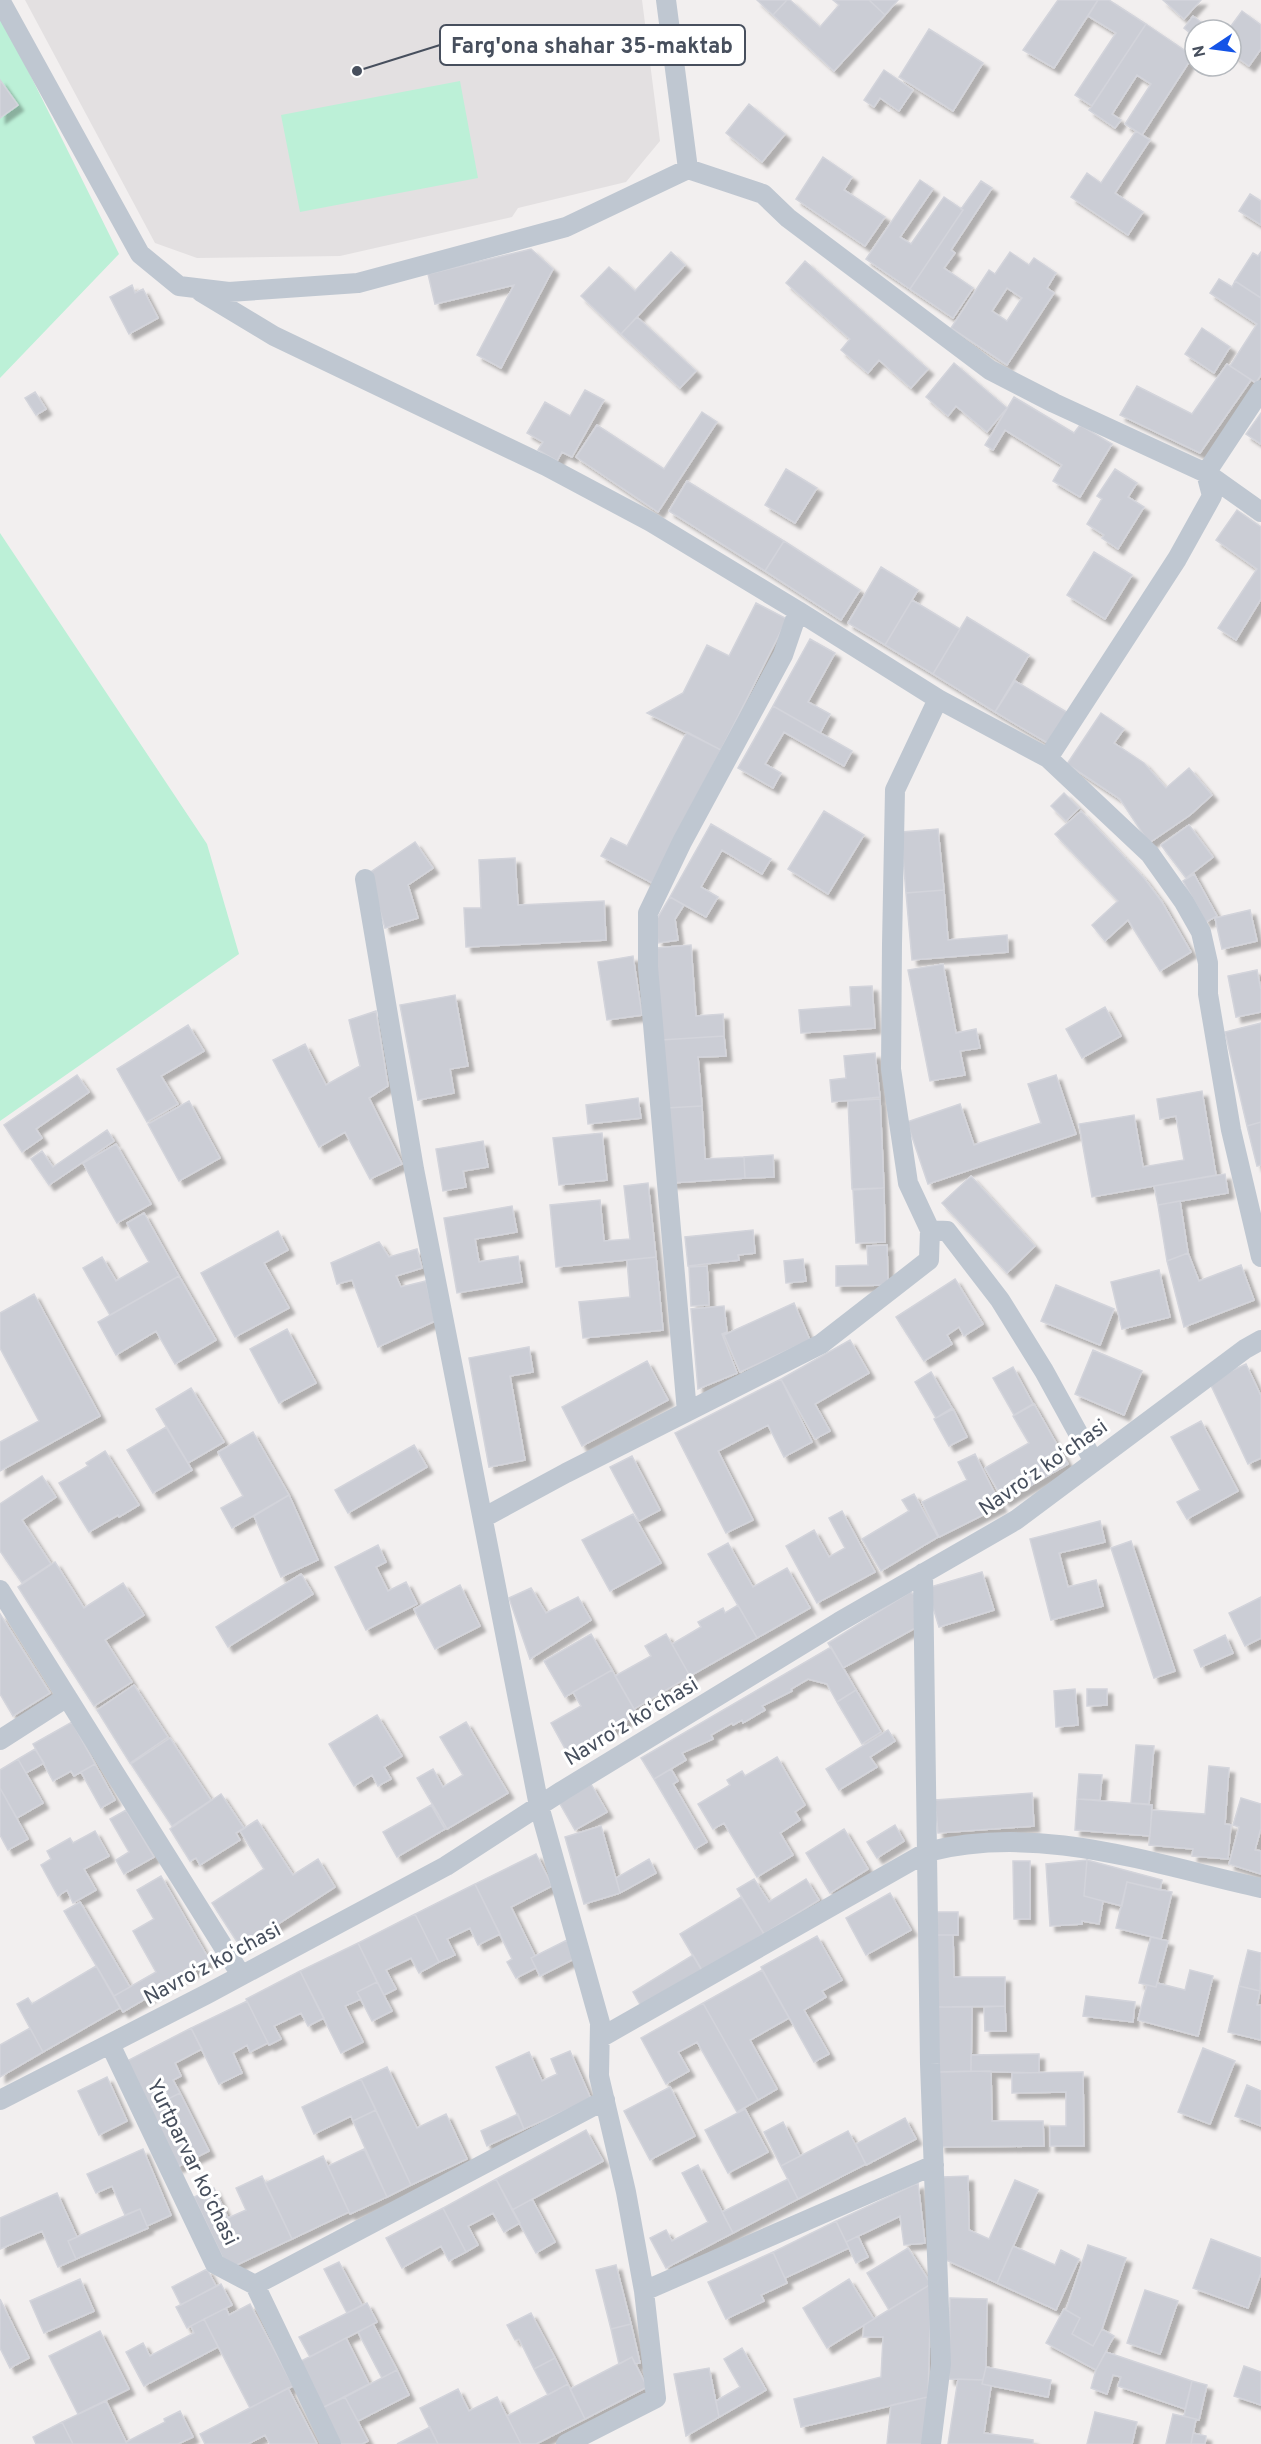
<svg xmlns="http://www.w3.org/2000/svg" width="1261" height="2444" font-family="Overpass,sans-serif">
<defs>
<filter id="shadow"><feDropShadow dx="5.5" dy="5.5" stdDeviation="1.5" flood-color="#0004"/></filter>
</defs>
<rect width="100%" height="100%" fill="#f2efef"/>
<path fill="#e3e0e1" d="M25,0H642L660,141L626,182L518,208L512,217L340,256L197,258L155,243Z"/>
<path fill="#bcf0d7" d="M0,14L119,254L0,378Z
M460,81L478,178L300,212L281,115Z
M0,533L207,844L239,954L0,1121Z"/>
<path fill="#cbcdd5" stroke="#d3d4db" stroke-width="1.5" fill-rule="evenodd" filter="url(#shadow)" d="M757,0H787L773,15Z
M787,0H790L820,27L839,5L833,0H869L885,15L834,71L773,15Z
M869,0H898L885,15Z
M1058,0H1098L1054,68L1023,50Z
M1098,0H1109L1146,24L1092,106L1075,95L1116,33L1088,16Z
M1163,0H1201L1184,19Z
M1242,11L1261,25V49L1249,66L1231,53V30H1228Z
M1193,16L1211,30H1195V37L1184,28Z
M1146,24L1193,56L1142,135L1125,124L1151,84L1137,75L1112,114L1121,120L1115,128L1089,110Z
M929,29L983,63L953,111L899,77Z
M884,70L913,90L899,111L880,98L874,107L864,100Z
M0,80L18,105L0,118Z
M749,104L785,134L762,162L726,133Z
M1136,131L1150,140L1115,193L1143,212L1128,235L1071,197L1087,173L1101,183Z
M823,157L852,177L844,190L885,217L865,246L796,199Z
M920,180L933,189L900,237L911,244L944,197L963,210L910,289L866,259Z
M981,181L992,188L951,250L955,253L944,268L973,288L953,318L910,289L963,210L961,209Z
M1250,194L1261,201V225L1239,211Z
M531,249L553,269L501,368L477,355L514,285L435,304L428,274Z
M671,252L685,265L621,334L581,296L609,267L635,291Z
M1010,252L1029,265L1034,258L1056,273L1047,288L1054,293L1007,365L951,328L989,270L995,274ZM1007,288L1022,298L1007,321L992,311Z
M1261,252V298L1235,281L1253,253L1258,256Z
M805,261L928,369L911,388L879,360L868,373L841,350L850,339L786,283Z
M1219,279L1232,287L1235,281L1261,298V375L1256,383L1230,366L1257,324L1210,293Z
M132,285L135,293L143,289L158,318L129,334L110,297Z
M637,317L696,371L680,388L621,334Z
M1202,328L1230,347L1214,373L1185,354Z
M954,363L1007,408L987,432L956,406L948,416L926,397Z
M1227,364L1251,380L1200,453L1120,415L1137,386L1192,414Z
M585,390L604,400L572,457L562,452L557,461L538,450L543,442L527,433L545,402L570,416Z
M35,392L46,409L36,415L25,398Z
M1014,397L1074,433L1080,425L1112,444L1080,497L1053,481L1062,465L1005,430L993,450L985,445Z
M702,412L717,422L658,512L576,457L597,425L664,469Z
M1261,413V444L1246,434Z
M786,469L817,488L795,523L765,505Z
M1115,469L1137,483L1128,497L1144,507L1118,549L1102,538L1104,535L1087,524L1102,499L1097,496Z
M687,481L784,541L765,571L669,511Z
M1237,510L1261,527V599L1236,640L1218,628L1257,569L1216,540Z
M784,541L860,590L841,620L765,571Z
M1094,552L1132,575L1105,619L1067,595Z
M881,567L918,590L885,645L848,623Z
M912,600L960,629L933,674L885,645Z
M756,603L787,619L721,750L647,713L683,693L707,645L729,656Z
M967,617L1029,655L995,712L933,674Z
M810,639L835,653L808,702L830,714L820,733L773,706Z
M1015,681L1070,714L1051,745L995,712Z
M773,706L852,751L844,766L784,732L765,764L781,773L773,788L738,768Z
M1101,713L1124,729L1114,743L1144,763L1166,788L1189,768L1212,795L1190,815L1149,843L1120,799L1067,764Z
M687,732L721,750L652,883L601,856L611,838L627,846Z
M1064,793L1079,808L1066,821L1051,806Z
M824,811L864,835L828,894L788,869Z
M1081,811L1144,878L1162,902L1191,952L1160,971L1128,920L1105,941L1092,925L1118,901L1055,834Z
M711,824L771,859L762,874L722,850L701,887L718,897L706,917L670,897Z
M1189,825L1213,857L1186,878L1161,845Z
M938,829L944,890L906,893L901,832Z
M415,842L433,868L408,885L418,918L385,928L369,873Z
M515,858L518,905L604,901L606,940L466,947L464,908H481L479,860Z
M1194,874L1217,916L1206,922L1183,881Z
M944,890L948,940L1007,935L1008,952L912,960L906,893Z
M670,897L684,905L675,919L678,940L658,943L655,922Z
M1250,910L1257,941L1222,949L1215,918Z
M691,945L696,1016L723,1014L724,1036L661,1040L656,948Z
M633,956L642,1015L607,1020L598,962Z
M943,964L956,1033L976,1029L980,1048L960,1051L965,1075L930,1081L908,970Z
M1257,970L1261,990V1012L1236,1017L1228,976Z
M872,986L875,1028L801,1033L799,1010L851,1006L850,987Z
M455,995L468,1066L450,1069L454,1093L418,1100L400,1005Z
M1105,1007L1121,1036L1082,1058L1066,1029Z
M376,1011L388,1086L369,1098L402,1164L370,1179L345,1132L319,1147L273,1060L305,1044L326,1085L360,1066L349,1020Z
M1261,1023V1122L1247,1126L1225,1032Z
M188,1025L204,1051L161,1076L178,1104L147,1122L117,1069Z
M724,1036L726,1056L698,1057L702,1106L666,1108L661,1040Z
M875,1053L880,1097L832,1102L830,1080L846,1078L844,1056Z
M77,1075L89,1092L36,1129L42,1138L22,1152L4,1125Z
M1056,1075L1076,1134L928,1184L907,1122L960,1104L974,1145L1041,1123L1028,1084Z
M1202,1091L1216,1175L1092,1197L1079,1124L1134,1115L1143,1167L1184,1160L1176,1116L1160,1119L1157,1099Z
M638,1098L641,1118L588,1124L586,1105Z
M880,1099L884,1188L852,1189L848,1101Z
M189,1101L220,1158L179,1181L148,1124Z
M702,1106L705,1159L744,1157L745,1178L671,1183L666,1108Z
M1261,1122V1165L1257,1166L1247,1126Z
M107,1130L114,1141L49,1185L31,1159L42,1151L53,1167Z
M602,1133L607,1180L559,1185L553,1138Z
M483,1141L488,1167L463,1171L466,1187L443,1191L436,1149Z
M116,1144L151,1204L117,1223L83,1163Z
M773,1155L774,1177L745,1178L744,1157Z
M1225,1174L1228,1193L1158,1205L1154,1186Z
M971,1176L1035,1246L1007,1273L942,1203Z
M648,1183L656,1257L556,1267L550,1205L600,1200L604,1241L630,1239L624,1186Z
M884,1188L885,1242L856,1243L853,1190Z
M1180,1201L1188,1253L1167,1261L1158,1205Z
M512,1206L517,1232L475,1239L479,1262L518,1256L522,1282L457,1293L444,1218Z
M144,1213L179,1276L110,1315L83,1268L102,1257L116,1281L149,1262L127,1223Z
M753,1230L755,1253L738,1255L739,1260L688,1266L685,1237Z
M278,1231L288,1250L264,1263L289,1308L235,1337L201,1273Z
M379,1242L389,1257L417,1249L422,1268L396,1276L401,1287L426,1281L435,1321L378,1347L352,1280L337,1284L331,1263Z
M887,1245L888,1285L836,1286V1266L868,1265L867,1246Z
M1188,1253L1199,1281L1241,1265L1254,1300L1184,1327L1167,1261Z
M656,1257L663,1330L583,1338L579,1302L630,1297L627,1260Z
M803,1259L806,1281L786,1283L784,1261Z
M707,1266L709,1305L691,1306L689,1267Z
M1159,1270L1170,1317L1122,1329L1111,1282Z
M179,1276L216,1340L175,1364L156,1331L116,1355L98,1322Z
M955,1279L983,1324L964,1336L959,1327L947,1335L952,1344L924,1361L896,1317Z
M1056,1285L1114,1309L1100,1345L1041,1321Z
M34,1294L100,1416L0,1471V1442L39,1421L0,1348V1313Z
M794,1303L810,1340L740,1372L724,1335Z
M724,1306L727,1332L722,1334L737,1373L698,1389L691,1309Z
M287,1329L316,1383L279,1403L250,1349Z
M850,1340L869,1373L815,1404L830,1431L815,1439L781,1379Z
M529,1347L533,1372L510,1376L525,1460L489,1467L469,1358Z
M1093,1350L1142,1371L1124,1415L1075,1394Z
M647,1361L668,1400L582,1446L562,1407Z
M1246,1364L1261,1396V1458L1248,1464L1209,1381Z
M1013,1367L1033,1404L1014,1415L993,1378Z
M931,1372L952,1408L936,1418L915,1382Z
M781,1379L812,1442L784,1457L768,1425L718,1451L753,1520L726,1533L675,1433Z
M191,1388L224,1442L188,1463L156,1409Z
M1034,1404L1068,1464L1004,1501L985,1468L1029,1443L1013,1416Z
M953,1409L967,1437L949,1446L934,1419Z
M1201,1421L1238,1491L1187,1519L1177,1502L1200,1490L1171,1437Z
M166,1427L192,1470L153,1493L127,1450Z
M253,1432L289,1495L232,1528L221,1508L243,1496L218,1452Z
M414,1445L427,1467L348,1513L335,1490Z
M105,1451L139,1505L119,1517L118,1515L89,1532L59,1483L88,1466L86,1463Z
M975,1454L1001,1506L939,1537L922,1502L967,1480L958,1462Z
M632,1456L660,1510L639,1521L610,1467Z
M42,1476L56,1497L22,1520L51,1564L22,1583L0,1551V1504Z
M914,1494L938,1537L881,1571L862,1539L909,1511L902,1500Z
M289,1495L318,1560L281,1577L254,1516Z
M842,1511L875,1572L817,1603L786,1546L814,1530L829,1557L845,1548L829,1518Z
M633,1514L661,1563L610,1591L582,1540Z
M1100,1521L1105,1542L1059,1553L1068,1587L1096,1580L1103,1606L1051,1620L1030,1539Z
M1131,1541L1175,1671L1154,1678L1111,1548Z
M728,1543L753,1587L787,1568L810,1608L757,1638L708,1554Z
M378,1545L386,1562L376,1567L388,1591L406,1582L417,1604L366,1630L335,1567Z
M55,1562L84,1608L123,1583L144,1615L105,1640L132,1682L94,1706L18,1587Z
M982,1572L994,1610L939,1627L927,1588Z
M301,1574L313,1594L228,1647L216,1627Z
M460,1585L480,1626L435,1649L414,1609Z
M531,1588L546,1613L578,1597L591,1620L530,1659L509,1598Z
M910,1592L919,1597L917,1627L843,1668L828,1643Z
M1261,1597V1638L1245,1646L1229,1613Z
M738,1605L757,1638L690,1676L672,1644L701,1627L698,1622L723,1608L725,1613Z
M0,1614L50,1693L13,1716L0,1694Z
M591,1634L612,1670L565,1697L544,1661Z
M666,1634L690,1676L634,1709L615,1676L651,1656L645,1646Z
M1225,1635L1233,1653L1201,1667L1194,1650Z
M831,1647L856,1690L837,1702L827,1684L808,1679L791,1689L792,1691L762,1706L765,1710L743,1723L742,1720L733,1725L732,1723L711,1735L713,1739L682,1753L686,1760L654,1779L641,1758Z
M612,1670L637,1714L568,1754L551,1723L581,1706L573,1692Z
M134,1685L168,1737L130,1763L97,1710Z
M1075,1689L1078,1725L1056,1727L1054,1691Z
M1087,1689H1107V1705L1087,1706Z
M856,1690L881,1732L862,1744L837,1702Z
M377,1715L402,1756L384,1767L391,1779L378,1786L372,1775L354,1786L329,1744Z
M72,1722L95,1764L74,1776L71,1771L53,1781L33,1744Z
M466,1722L508,1793L447,1829L417,1778L433,1769L443,1787L463,1775L440,1737Z
M888,1730L895,1741L870,1757L877,1767L839,1790L826,1769Z
M170,1738L211,1800L172,1826L131,1764Z
M1136,1745L1154,1746L1149,1804L1131,1803Z
M35,1749L44,1763L26,1773L18,1759Z
M777,1757L805,1805L795,1812L800,1820L780,1833L793,1855L757,1877L724,1823L713,1829L698,1804L730,1785L727,1780L742,1771L745,1776Z
M18,1759L43,1803L17,1818L0,1788V1770Z
M95,1764L115,1800L101,1808L81,1772Z
M1209,1766L1229,1768L1225,1824L1231,1825L1228,1859L1192,1856L1193,1849L1149,1845L1152,1810L1205,1814Z
M671,1769L678,1781L673,1784L707,1842L695,1849L654,1779Z
M1079,1774L1102,1775L1100,1800L1077,1799Z
M591,1784L607,1812L575,1830L559,1802Z
M0,1788L28,1839L8,1850L0,1835Z
M1032,1793L1034,1826L938,1833L935,1800Z
M221,1794L244,1828L236,1833L240,1840L200,1865L196,1858L190,1861L170,1829Z
M1241,1798L1261,1804V1828L1255,1850L1261,1851V1874L1229,1864L1239,1827L1233,1825Z
M1077,1799L1152,1805L1150,1836L1075,1830Z
M431,1805L445,1829L397,1857L383,1832Z
M126,1810L154,1857L124,1874L116,1860L129,1852L110,1819Z
M257,1820L293,1875L318,1859L335,1887L241,1948L212,1903L264,1869L240,1831Z
M895,1825L904,1841L877,1858L867,1842Z
M601,1826L620,1893L584,1904L565,1837Z
M844,1829L868,1869L830,1893L806,1853Z
M95,1831L109,1856L84,1869L96,1890L73,1903L67,1890L58,1896L41,1865L51,1859L47,1851L70,1838L73,1843Z
M536,1854L552,1886L511,1907L535,1956L531,1958L536,1968L516,1978L507,1962L512,1959L475,1884Z
M649,1859L656,1873L620,1893L616,1878Z
M1087,1860L1162,1880L1160,1890L1127,1882L1122,1906L1084,1896Z
M1087,1860L1084,1896L1103,1901L1099,1924L1082,1921V1924L1050,1926L1046,1864Z
M1013,1861H1030V1919H1014Z
M161,1876L210,1961L123,2012L114,1996L156,1972L133,1931L154,1919L137,1890Z
M754,1879L769,1902L806,1879L819,1900L764,1934L737,1889Z
M1127,1882L1172,1892L1161,1939L1116,1928Z
M475,1884L500,1934L478,1945L470,1928L447,1939L455,1955L439,1962L415,1914Z
M890,1893L911,1930L866,1955L846,1918Z
M741,1897L764,1934L702,1971L680,1934Z
M80,1902L130,1987L114,1996L64,1911Z
M937,1912H958V1935H937Z
M415,1914L439,1962L419,1973L411,1958L386,1970L396,1989L384,1995L358,1943Z
M937,1935H953L954,1977H1005V2006L938,2007Z
M817,1936L842,1980L822,1991L826,1997L804,2010L829,2054L814,2062L761,1967Z
M1151,1937L1168,1941L1156,1987L1139,1983Z
M567,1940L576,1958L540,1976L531,1958Z
M358,1943L377,1982L357,1992L361,1999L345,2006L363,2042L341,2053L300,1971Z
M1248,1950L1261,1953L1260,1991L1239,1986Z
M693,1955L702,1970L641,2006L633,1992Z
M96,1966L120,2008L43,2052L17,2004L28,1998L32,2004Z
M762,1970L789,2018L750,2040L777,2089L758,2100L703,2003Z
M1190,1970L1213,1976L1198,2036L1138,2020L1147,1985L1156,1987L1157,1983L1185,1990Z
M300,1971L324,2018L308,2026L301,2013L274,2026L281,2039L269,2045L246,1999Z
M377,1982L392,2011L372,2021L357,1992Z
M1239,1986L1260,1991L1257,2005H1261V2040L1228,2032Z
M1086,1996L1135,2002L1133,2022L1083,2016Z
M247,2001L268,2043L250,2052L247,2045L233,2053L242,2073L219,2084L191,2028Z
M703,2003L758,2100L737,2112L697,2042L678,2052L689,2071L666,2084L641,2038Z
M1005,2006L1006,2031H985L984,2007Z
M938,2007H972L971,2071L939,2072Z
M30,2028L43,2052L0,2077V2045Z
M191,2028L202,2049L175,2063L181,2076L173,2080L180,2093L148,2109L125,2062Z
M1203,2048L1235,2061L1210,2124L1178,2112Z
M570,2051L591,2099L524,2129L496,2067L529,2052L542,2081L557,2074L551,2059Z
M1039,2054V2073L971,2071V2055Z
M387,2067L417,2128L446,2114L467,2159L411,2185L361,2079Z
M991,2071L992,2121H1043L1044,2146L940,2147L939,2072Z
M1083,2072L1084,2146H1050V2126H1066V2092L1012,2093V2073Z
M107,2077L127,2121L99,2135L78,2091Z
M361,2079L376,2110L353,2121L351,2116L314,2134L302,2107Z
M1247,2085L1261,2091V2126L1235,2116Z
M670,2087L695,2136L650,2160L624,2111Z
M180,2093L209,2151L177,2167L148,2109Z
M745,2109L768,2152L728,2173L705,2130Z
M376,2110L411,2185L387,2197L353,2121Z
M518,2114L524,2129L487,2146L481,2131Z
M905,2118L916,2139L866,2165L856,2144Z
M783,2122L800,2156L781,2166L764,2132Z
M586,2130L603,2161L512,2210L496,2179Z
M848,2131L866,2164L798,2199L781,2166Z
M143,2149L171,2215L147,2226L140,2209L125,2215L112,2186L96,2193L87,2174Z
M364,2149L387,2197L350,2214L328,2166Z
M323,2156L349,2212L292,2239L265,2183Z
M698,2165L733,2233L666,2268L650,2238L666,2230L672,2241L708,2222L682,2173Z
M262,2176L292,2239L228,2269L194,2197L214,2188L228,2218L246,2210L236,2188Z
M968,2176L969,2230L989,2239L1015,2180L1038,2190L997,2283L946,2260L943,2177Z
M496,2179L520,2223L504,2232L493,2213L468,2226L478,2245L466,2252L443,2208Z
M788,2179L798,2199L733,2233L722,2212Z
M918,2183L925,2243L904,2245L900,2216L846,2242L836,2221Z
M57,2193L77,2237L68,2241L76,2259L58,2267L42,2231L0,2249V2218Z
M532,2199L555,2242L536,2253L512,2210Z
M443,2208L466,2252L449,2261L441,2246L402,2268L386,2238Z
M140,2209L148,2228L76,2259L68,2241Z
M836,2221L849,2248L785,2278L773,2252Z
M858,2236L868,2257L856,2263L846,2242Z
M1211,2239L1261,2258V2273L1248,2308L1193,2288Z
M1088,2245L1126,2258L1102,2329L1093,2346L1072,2334L1080,2318L1066,2310Z
M1013,2246L1055,2265L1061,2250L1079,2259L1056,2310L997,2283Z
M908,2248L931,2284L889,2310L867,2273Z
M773,2252L787,2283L761,2295L764,2301L726,2319L708,2282Z
M339,2262L362,2305L347,2313L324,2269Z
M616,2265L631,2324L611,2329L596,2270Z
M207,2269L216,2286L181,2305L172,2287Z
M80,2279L94,2311L44,2333L30,2301Z
M849,2279L874,2319L827,2348L803,2308Z
M221,2284L232,2305L187,2328L176,2307Z
M931,2284L928,2397L801,2427L794,2399L881,2377L883,2337H863L864,2325Z
M1145,2290L1178,2301L1160,2354L1127,2343Z
M950,2298L987,2299L986,2367L983,2380L949,2379Z
M0,2299L29,2358L10,2368L0,2348Z
M367,2303L377,2322L310,2357L299,2337Z
M250,2304L293,2386L250,2408L204,2319L226,2308L229,2315Z
M1064,2309L1080,2318L1072,2334L1093,2346L1102,2329L1114,2336L1096,2370L1046,2343Z
M531,2313L555,2358L534,2369L519,2339L515,2340L507,2325Z
M204,2319L218,2347L144,2386L126,2352L143,2343L150,2356L194,2333L191,2326Z
M373,2324L397,2370L382,2378L358,2332Z
M631,2324L640,2363L635,2364L632,2357L619,2364L611,2329Z
M100,2331L129,2389L78,2414L49,2356Z
M346,2338L369,2384L322,2408L299,2362Z
M742,2348L766,2390L719,2417L716,2401L740,2387L724,2359Z
M1106,2352L1192,2381L1185,2409L1118,2386L1121,2377L1113,2375L1107,2394L1091,2388L1096,2370Z
M632,2357L647,2387L585,2419L570,2389Z
M555,2358L568,2384L548,2395L534,2369Z
M1244,2366L1261,2372V2405L1234,2396Z
M986,2367L1051,2380L1048,2397L982,2384Z
M709,2368L719,2417L686,2436L674,2374Z
M397,2370L409,2395L358,2421L345,2397Z
M958,2379L983,2380L982,2384L991,2386L984,2433L1033,2440V2444H948Z
M1192,2381L1207,2385L1199,2420L1184,2416Z
M568,2384L585,2419L536,2444H521L507,2416Z
M288,2388L317,2444H270L265,2435L248,2444H205L200,2434Z
M458,2389L469,2411L497,2397L521,2444H438L420,2408Z
M345,2397L368,2441L362,2444H341L322,2408Z
M928,2397L923,2444H887L891,2405Z
M106,2401L127,2444H73L62,2422Z
M180,2411L193,2437L178,2444H127L126,2442L165,2422L164,2419Z
M1095,2412L1137,2422L1132,2444H1087Z
M1173,2414L1196,2419L1191,2444H1166Z
M62,2422L73,2444H36L33,2437Z
M430,2427L438,2444H397Z
M1193,2433L1206,2436L1205,2444H1191Z"/>
<g fill="none" stroke-linecap="round" stroke-linejoin="round">
<path stroke="#bfc7d1" stroke-width="20" d="M0,0L140,254L179,286L229,292L358,283L566,227L688,169L763,194L788,218L990,370L1054,403L1206,473L1261,512
M666,0L688,169
M201,292L274,336L546,466L651,522L798,611
M1048,758L1150,854L1184,902L1201,932L1208,963V994L1231,1130L1261,1257
M365,879L414,1169L539,1806L600,2023L599,2076L626,2192L644,2291L656,2398L566,2444
M930,1230L947,1231L1000,1300L1044,1371L1094,1462
M687,1412L648,967V913L682,842L783,655L798,611L938,699
M483,1518L566,1473L821,1344L929,1260L930,1230L908,1183L891,1069L892,944L895,790L938,699L1048,758L1177,559L1212,496L1206,473L1261,390
M923,1573L930,2064L941,2364L931,2444
M0,1590L241,1975
M0,1740L67,1697
M600,2038L927,1852C1039,1823 1152,1864 1261,1888
M110,2044L215,2264L255,2285L331,2444
M0,2100L207,1994L446,1866L562,1791L839,1622L1016,1520L1245,1349L1261,1340
M255,2285L605,2100
M644,2291L934,2165"/>
</g>
<g text-anchor="middle" stroke-width="6" stroke-linejoin="round" paint-order="stroke">
<g font-size="21" fill="#474f5d" stroke="#fff">
<text transform="translate(1043 1467) rotate(-35)" y="7">Navroʻz koʻchasi</text>
<text transform="translate(631 1721) rotate(-31)" y="7">Navroʻz koʻchasi</text>
<text transform="translate(212 1963) rotate(-28)" y="7">Navroʻz koʻchasi</text>
<text transform="translate(193 2162) rotate(64)" y="7">Yurtparvar koʻchasi</text>
</g>
</g>
<path fill="none" stroke="#474f5d" stroke-width="2" d="M357 71L440 45"/>
<circle fill="#474f5d" stroke="#fff" stroke-width="2" cx="357" cy="71" r="6"/>
<rect fill="#fff" stroke="#474f5d" stroke-width="2" x="440" y="25" width="305" height="40" rx="6"/>
<g font-size="22" text-anchor="middle" font-weight="bold" fill="#474f5d">
<text x="592" y="53">Farg'ona shahar 35-maktab</text>
</g>
<g transform="translate(1213 48) rotate(257)"><circle r="28" fill="#ffffff" stroke="#b5b9be" stroke-width="1.5"/>
<path d="M0-4.5L10 22L0 15L-10 22Z" fill="#1454e7"/>
<text y="-9" font-size="16" font-weight="bold" text-anchor="middle" fill="#474f5d">N</text>
</g>
</svg>
